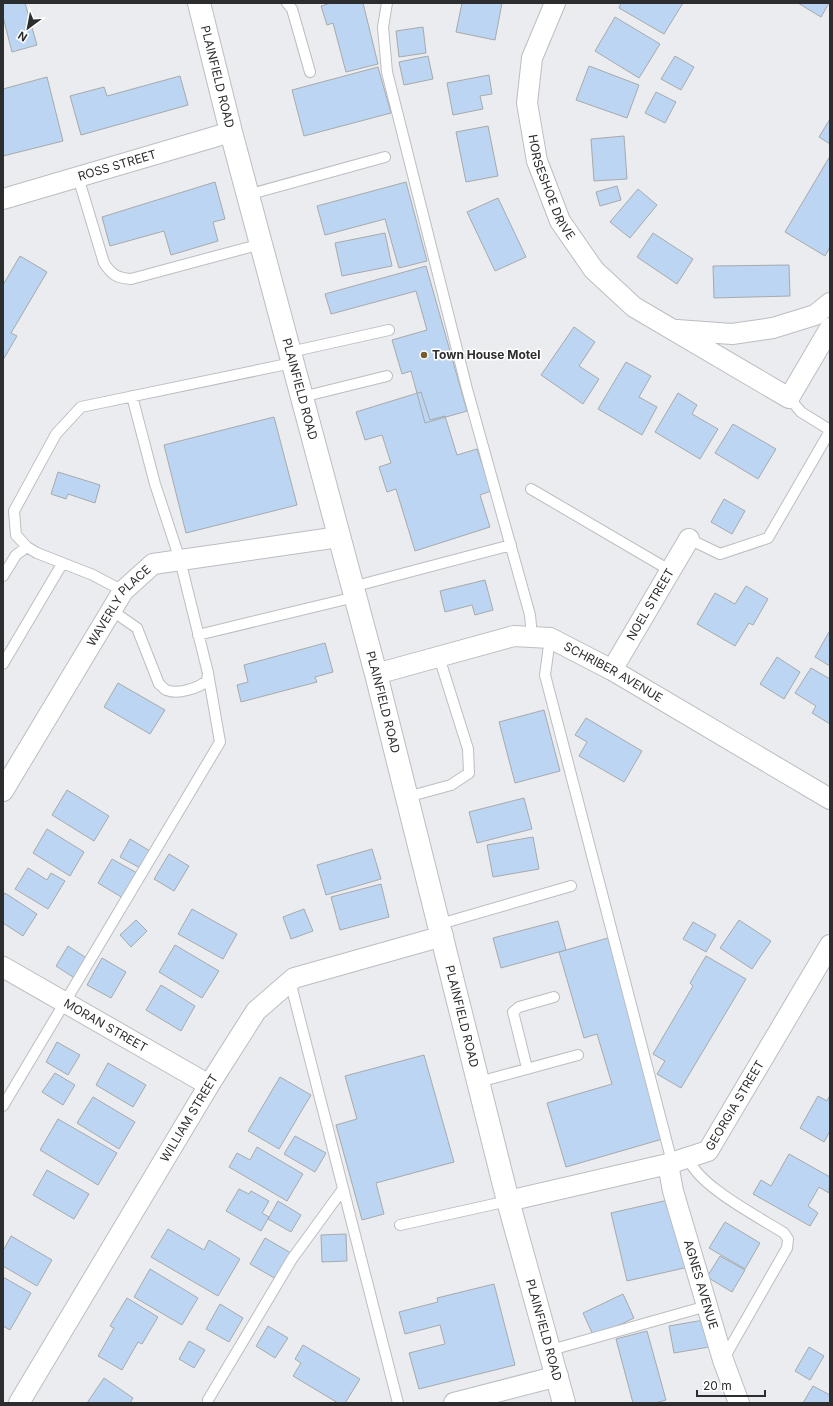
<svg xmlns="http://www.w3.org/2000/svg" width="833" height="1406" font-family="Inter,sans-serif">
<rect width="100%" height="100%" fill="#eaecef"/>
<path fill="#bbd5f2" stroke="#a7aaac" d="M3,3H25L37,45L12,52L3,17Z
M331,3H363L378,64L346,72L333,23L327,25L321,6Z
M462,3H502L495,40L456,32Z
M621,3H683L664,34L619,8Z
M798,3H829L821,17Z
M615,17L660,44L639,78L595,51Z
M423,27L426,53L399,57L396,31Z
M428,56L433,79L404,85L399,62Z
M675,56L694,67L681,90L661,79Z
M589,66L639,85L627,118L576,100Z
M378,67L391,113L304,136L292,90Z
M489,75L492,94L480,96L483,109L453,115L447,83Z
M180,76L188,105L81,135L70,96L104,87L107,96Z
M47,77L63,141L3,156V89Z
M656,92L676,102L665,123L645,113Z
M830,119V144L819,137Z
M488,126L498,176L466,182L456,132Z
M624,136L627,179L594,181L591,139Z
M830,156V247L825,256L785,232Z
M215,182L225,219L213,222L218,241L171,255L164,231L110,246L102,217Z
M406,182L427,261L399,268L385,219L325,235L317,206Z
M617,186L621,200L600,206L596,192Z
M638,189L657,205L630,238L610,222Z
M498,198L526,257L495,271L467,212Z
M385,233L392,266L342,276L335,243Z
M653,233L693,259L677,284L637,257Z
M20,256L47,272L11,333L17,336L3,360V285Z
M789,265L790,296L714,298L713,266Z
M426,266L467,411L425,423L411,371L402,374L392,340L427,330L416,291L331,314L325,294Z
M574,327L595,342L579,366L599,379L583,404L541,375Z
M626,362L651,376L639,397L657,407L642,435L598,409Z
M421,392L430,420L445,416L457,455L477,449L491,491L480,495L490,527L415,551L396,489L387,492L379,467L391,463L382,435L365,440L356,412Z
M678,393L697,405L692,414L718,429L700,459L655,432Z
M274,417L297,505L186,533L164,445Z
M733,424L776,449L758,479L715,453Z
M58,472L100,485L95,503L68,494L66,499L51,494Z
M724,499L745,511L732,534L711,522Z
M485,580L493,610L475,615L472,605L445,612L440,591Z
M746,586L768,599L753,625L749,623L735,646L697,624L715,593L735,604Z
M829,632H830V666L815,657Z
M325,643L333,672L315,677L317,682L241,702L237,685L248,682L244,665Z
M777,657L800,672L784,699L760,684Z
M811,668L830,679V724L812,713L816,706L795,693Z
M118,683L165,710L150,734L104,707Z
M544,710L560,771L515,783L499,722Z
M586,718L642,751L624,782L579,756L587,742L575,735Z
M67,790L109,816L94,841L52,815Z
M524,798L532,829L477,843L469,812Z
M47,829L84,852L70,876L33,853Z
M533,837L539,869L493,877L487,845Z
M130,839L150,851L140,868L120,857Z
M372,849L381,879L326,895L317,865Z
M169,854L189,866L174,891L154,879Z
M112,859L137,873L123,898L98,883Z
M28,868L47,880L51,873L65,881L48,909L15,889Z
M381,884L389,917L340,930L331,897Z
M5,893L37,914L23,936L3,923V896Z
M192,909L237,934L223,959L178,934Z
M304,909L313,931L291,939L283,917Z
M136,920L147,931L131,947L120,935Z
M739,920L771,941L752,969L720,948Z
M558,921L566,950L501,968L493,938Z
M693,922L716,935L706,952L683,939Z
M608,938L666,1138L566,1167L547,1103L612,1084L597,1034L584,1038L559,952Z
M175,945L219,971L202,998L159,972Z
M68,946L88,959L76,979L56,966Z
M706,956L746,979L681,1088L657,1074L665,1061L653,1054L693,986L690,983Z
M102,958L126,972L111,998L87,985Z
M161,985L195,1006L181,1031L146,1010Z
M57,1042L80,1055L68,1075L46,1062Z
M424,1055L454,1162L376,1183L384,1214L362,1220L336,1125L357,1119L345,1076Z
M108,1063L146,1085L133,1107L96,1085Z
M55,1073L75,1085L63,1105L42,1092Z
M280,1077L311,1095L279,1149L248,1131Z
M830,1095V1131L824,1142L800,1128L818,1096L827,1101Z
M93,1097L135,1122L119,1149L77,1123Z
M58,1119L117,1153L98,1185L40,1150Z
M295,1136L326,1153L315,1172L284,1154Z
M257,1147L303,1174L287,1201L229,1167L237,1153L250,1160Z
M789,1154L830,1177L829,1193L819,1187L808,1206L818,1213L810,1226L753,1194L761,1180L771,1186Z
M47,1170L89,1194L74,1219L33,1195Z
M239,1189L249,1194L251,1191L269,1201L262,1213L269,1217L261,1231L226,1211Z
M677,1198L693,1266L627,1281L611,1213Z
M278,1201L301,1215L291,1232L268,1219Z
M725,1222L760,1243L745,1269L709,1248Z
M168,1229L204,1250L209,1240L240,1259L218,1296L151,1257Z
M346,1234L347,1261L322,1262L321,1235Z
M11,1236L52,1260L37,1286L3,1266V1251Z
M265,1238L291,1253L276,1279L250,1264Z
M720,1256L745,1270L732,1292L707,1277Z
M150,1269L198,1298L182,1325L134,1297Z
M3,1277L31,1293L10,1330L3,1326Z
M494,1284L515,1365L419,1389L409,1353L445,1344L440,1325L405,1334L399,1312L438,1302L437,1298Z
M623,1294L634,1318L594,1337L583,1313Z
M127,1298L158,1317L142,1344L138,1342L122,1370L98,1356L114,1328L110,1326Z
M220,1304L243,1318L229,1342L206,1329Z
M704,1320L709,1347L674,1353L669,1326Z
M268,1326L288,1338L275,1358L256,1346Z
M647,1331L666,1400L655,1403H633L616,1339Z
M189,1341L205,1350L194,1368L179,1359Z
M303,1345L360,1379L345,1403H338L293,1376L301,1363L295,1359Z
M809,1347L824,1356L810,1380L795,1371Z
M104,1378L133,1398L130,1403H87Z
M813,1386L830,1395V1403H803Z"/>
<g fill="none" stroke-linecap="round" stroke-linejoin="round">
<defs>
<path id="lane" d="M287,3L292,9L310,72
M387,3L383,27L387,72L467,389L530,615L532,637
M78,177L104,263C112,275 117,278 131,279L261,244
M247,195L385,157
M290,352L389,330
M302,397L387,376
M789,398L801,412L830,430
M531,489L671,571
M689,539L720,554L768,538L830,431
M3,576L16,555L27,547
M352,587L511,545
M123,591L93,575L37,553L27,547L16,535L14,511L56,434L81,407L292,363
M111,610L137,628L159,684C161,685 164,689 166,690C178,695 198,688 207,681L208,673L180,560L155,484L132,396
M198,635L355,597
M550,638L545,675L672,1162
M3,664L62,564
M407,797L451,785L469,773L468,749L439,657
M440,924L571,886
M290,981L398,1403
M527,1068L513,1012L519,1007L554,997
M479,1082L578,1055
M3,1106L220,742L208,673
M688,1157C696,1185 759,1217 784,1233L788,1239L787,1248L723,1360
M400,1225L508,1201
M551,1350L707,1306
M208,1400L292,1259L343,1189"/>
<g id="street">
<path id="s1" d="M555,3L532,58L527,103L537,161L560,221L594,270L634,307L789,398L830,328"/>
<path id="s2" d="M3,199L231,132"/>
<path d="M677,330L732,334L773,328L815,315L830,303"/>
<path id="s3" d="M612,670L689,539"/>
<path id="s4" d="M376,674L514,636L550,638L612,670L830,799"/>
<path id="s5" d="M3,791L123,591L153,564L339,537"/>
<path id="s6" d="M3,967L209,1085"/>
<path id="s7" d="M668,1164L673,1191L723,1360L739,1403"/>
<path id="s8" d="M508,1201L668,1164L708,1151L830,945"/>
<path id="s9" d="M19,1403L209,1085L256,1011L294,978L443,936"/>
<path d="M454,1403L558,1376"/>
</g>
<g id="primary">
<path id="s10" d="M199,3L231,132L376,674L508,1201L564,1403"/>
</g>
</defs>
<use href="#lane" stroke="#bbbec0" stroke-width="12"/>
<use href="#street" stroke="#bbbec0" stroke-width="22"/>
<use href="#primary" stroke="#bbbec0" stroke-width="24"/>
<use href="#lane" stroke="#fff" stroke-width="10"/>
<use href="#street" stroke="#fff" stroke-width="20"/>
<use href="#primary" stroke="#fff" stroke-width="22"/>
</g>
<circle fill="#745c2d" stroke="#fff" stroke-width="1.5" cx="424" cy="355" r="4"/>
<g text-anchor="middle" stroke-width="3" stroke-linejoin="round" paint-order="stroke">
<g font-size="12" fill="#2c2d2e" stroke="#fff">
<text dy="4" stroke="none"><textPath href="#s10" startOffset="76">PLAINFIELD ROAD</textPath></text>
<text dy="4" stroke="none"><textPath href="#s2" startOffset="119">ROSS STREET</textPath></text>
<text dy="4" stroke="none"><textPath href="#s1" startOffset="193">HORSESHOE DRIVE</textPath></text>
<text dy="4" stroke="none"><textPath href="#s10" startOffset="399">PLAINFIELD ROAD</textPath></text>
<text dy="4" stroke="none"><textPath href="#s3" startOffset="76">NOEL STREET</textPath></text>
<text dy="4" stroke="none"><textPath href="#s5" startOffset="219">WAVERLY PLACE</textPath></text>
<text dy="4" stroke="none"><textPath href="#s4" startOffset="251">SCHRIBER AVENUE</textPath></text>
<text dy="4" stroke="none"><textPath href="#s10" startOffset="723">PLAINFIELD ROAD</textPath></text>
<text dy="4" stroke="none"><textPath href="#s10" startOffset="1047">PLAINFIELD ROAD</textPath></text>
<text dy="4" stroke="none"><textPath href="#s6" startOffset="118">MORAN STREET</textPath></text>
<text dy="4" stroke="none"><textPath href="#s8" startOffset="259">GEORGIA STREET</textPath></text>
<text dy="4" stroke="none"><textPath href="#s9" startOffset="332">WILLIAM STREET</textPath></text>
<text dy="4" stroke="none"><textPath href="#s7" startOffset="125">AGNES AVENUE</textPath></text>
<text dy="4" stroke="none"><textPath href="#s10" startOffset="1371">PLAINFIELD ROAD</textPath></text>
</g>
<g font-size="12" font-weight="bold" fill="#2c2d2e" stroke="#fff" text-anchor="start">
<text x="432" y="359">Town House Motel</text>
</g>
</g>
<rect width="833" height="1406" fill="none" stroke="#2c2d2e" stroke-width="8"/>
<g transform="translate(28 28) rotate(212)" stroke="#ffffff" stroke-width="3" paint-order="stroke">
<path d="M0-3L7 15L0 10L-7 15Z" fill="#2c2d2e"/>
<text y="-6" font-size="11" font-weight="bold" text-anchor="middle" fill="#2c2d2e">N</text>
</g>
<path d="M697 1390v6h68v-6" fill="none" stroke="#2c2d2e" stroke-width="2"/>
<text x="703" y="1390" font-size="12" fill="#2c2d2e" stroke="#ffffff" stroke-width="3" paint-order="stroke">20 m</text>
</svg>
